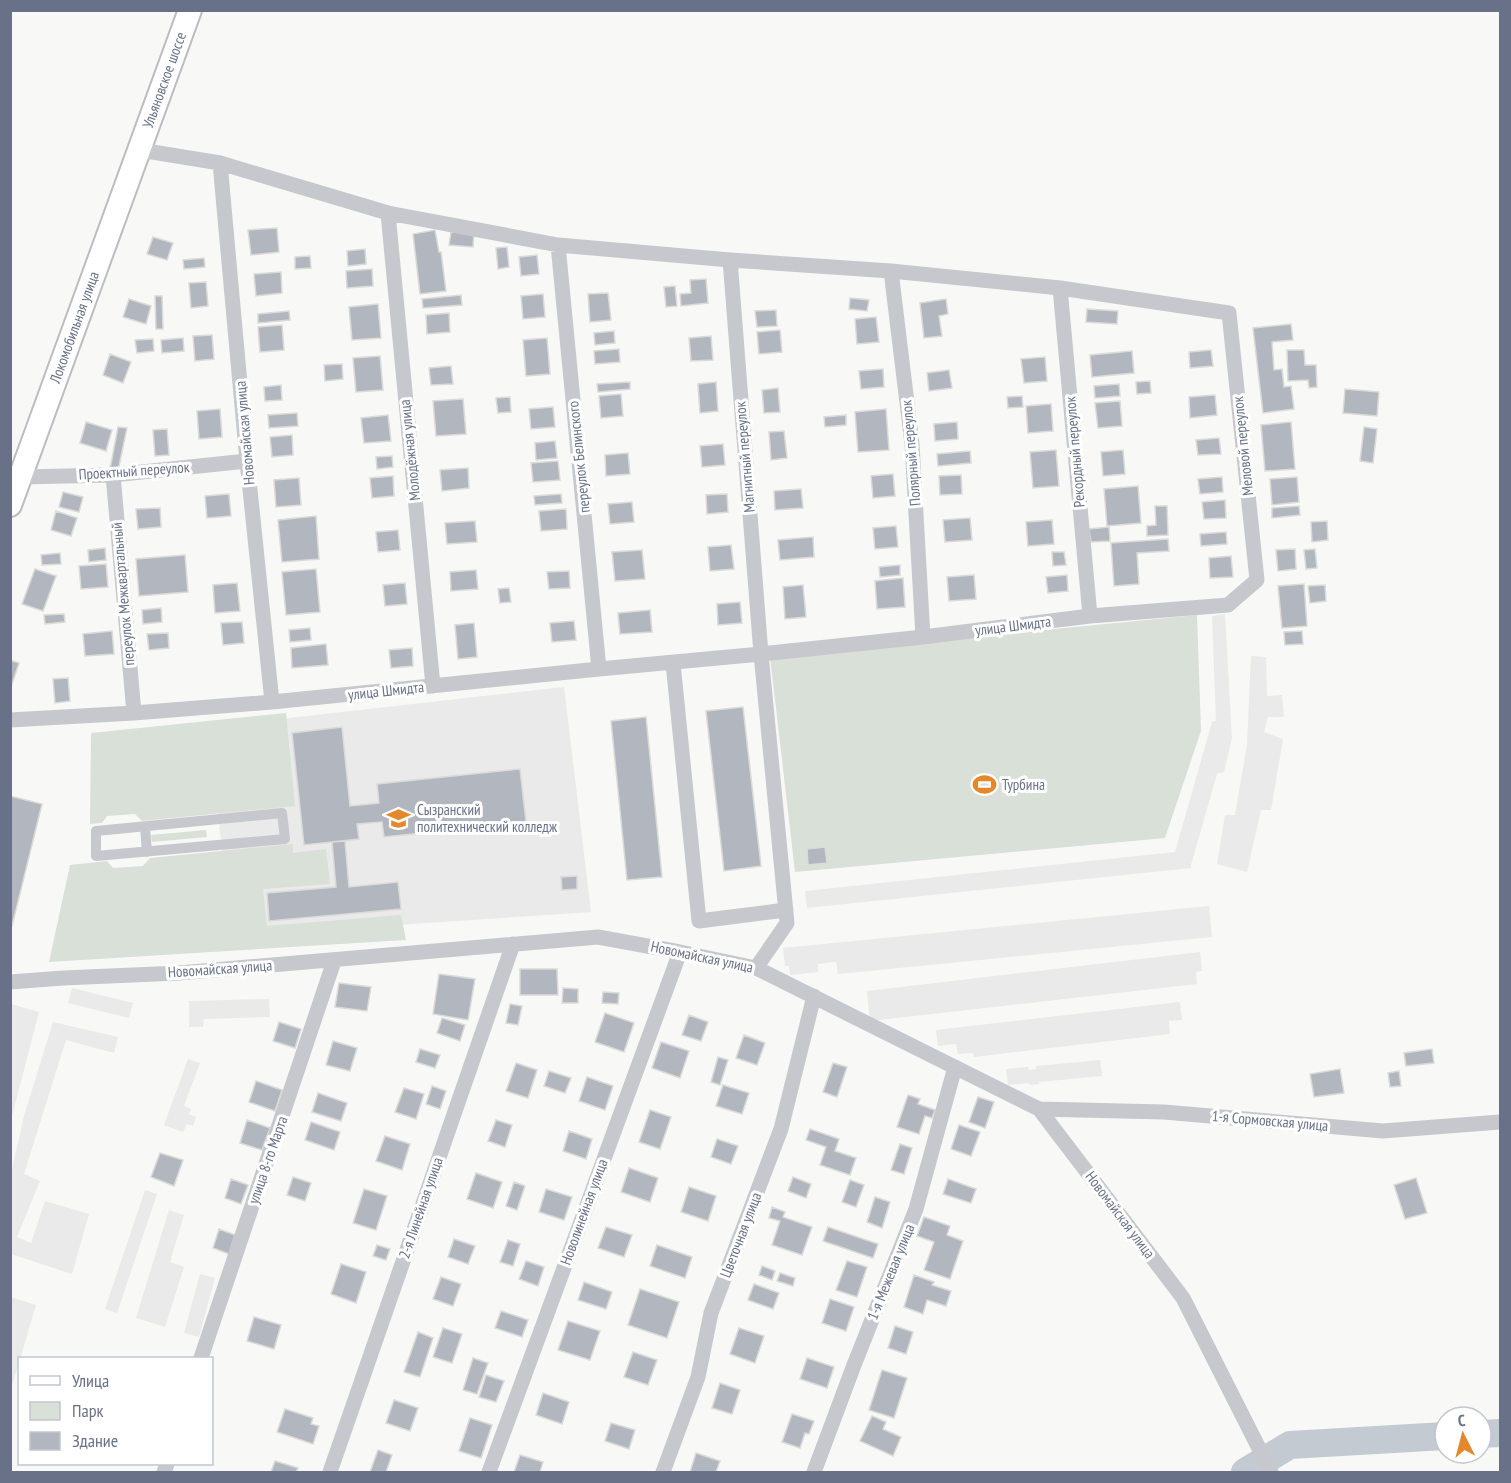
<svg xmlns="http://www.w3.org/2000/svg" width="1511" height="1483" font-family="'PT Sans Narrow',sans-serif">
<rect width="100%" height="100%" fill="#f8f9f6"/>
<path fill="#e9eae9" d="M1225,614L1232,738L1224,772L1217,774L1191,865V868L807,908L805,891L1175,852L1212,722L1216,721L1212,616Z
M1251,656L1266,657L1267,696L1282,695L1284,717H1268L1264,732L1283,739L1271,810H1261L1247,872L1217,864L1225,815H1235L1247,745Z
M564,687L591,912L231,936L209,727Z
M1209,906L1212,937L838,974L836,962L818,964V972L790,975L789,966H785L783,948Z
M1200,952L1202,971L1196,972L1197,984L870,1021L867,991Z
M72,988L133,1003L129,1018L68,1003Z
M269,999L270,1017L204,1019L203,1027H189V1001Z
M1180,1002L1182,1020L1169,1021L1170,1034L974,1057L973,1053L958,1054L956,1044L938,1046L936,1030Z
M11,1004L39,1012L11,1120L10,1004Z
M53,1022L118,1037L114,1053L66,1040L24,1174L40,1181L17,1237L31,1243L45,1201L89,1214L72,1274L11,1254V1173L24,1116Z
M188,1059L200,1063L184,1106L191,1109L189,1114L196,1117L193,1126L187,1124L183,1132L164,1125Z
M1100,1060L1102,1076L1039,1082V1084L1029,1085V1083L1008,1085L1006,1069L1028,1067L1029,1070L1036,1069V1066Z
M145,1190L157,1194L117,1313L105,1309Z
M169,1210L184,1215L170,1262L184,1267L165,1327L136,1318Z
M200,1274L215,1278L199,1337L184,1333Z
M10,1297L36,1305L11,1389H10Z"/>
<path fill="#d8e0d7" d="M1197,615L1201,731L1165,838L795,872L770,657Z
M286,713L295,806L142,821L135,814L107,816L102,823L90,824L91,733Z
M206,830L207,837L152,842L151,835Z
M293,844V853L326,849L330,884L263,889L267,926L401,915L406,940L49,962L70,865L107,861L113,868L143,866L150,858Z"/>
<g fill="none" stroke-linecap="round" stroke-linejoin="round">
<path stroke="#c4cad2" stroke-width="28" d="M1481,1434L1500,1433
M1245,1472L1290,1445L1445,1436"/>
</g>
<path fill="#b2b6be" stroke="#dadbd8" stroke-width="1.5" d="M277,228L279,252L251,255L248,230Z
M435,230L439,252H441L446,291L420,294L413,234Z
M451,232L474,233L473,247L449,245Z
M153,237L173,243L167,260L147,254Z
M507,247L509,267L498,269L496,248Z
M365,249L366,264L348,266L347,251Z
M537,255L539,274L521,276L519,257Z
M310,256L311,268L295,269V257Z
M204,258L205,267L184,269L183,260Z
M372,269L373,286L347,288L346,271Z
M281,272L282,293L256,296L254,274Z
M706,279L708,303L681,306L680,294L691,293L690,280Z
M206,282L208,306L191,308L189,283Z
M675,286L677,306L666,307L664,287Z
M608,293L611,320L590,322L588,294Z
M543,294L545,317L523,319L521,296Z
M461,295L462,305L423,308L422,299Z
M155,296H162L163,329H156Z
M850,298L869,300L867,311L849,309Z
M129,299L151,306L146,324L123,317Z
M946,299L948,314L939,316L942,336L924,338L920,303Z
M378,304L381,338L352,340L349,307Z
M1087,309L1118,311L1117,324L1086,322Z
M776,310L777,326L757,327L755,311Z
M289,311L290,320L258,323V314Z
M449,313L450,332L427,334L426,315Z
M876,317L879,342L857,344L855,319Z
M1291,324L1293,340L1272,342L1274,370L1282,369L1284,387L1291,386L1294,409L1263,413L1253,328Z
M282,325L284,350L260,352L258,327Z
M780,330L782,352L759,354L757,332Z
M614,331L615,343L595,345L594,333Z
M212,335L214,359L195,361L193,336Z
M711,336L713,360L691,361L689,338Z
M183,338L184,351L162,353L161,340Z
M547,338L550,374L526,376L523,340Z
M153,339L154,351L137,353L135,340Z
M619,349L620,362L595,364L594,351Z
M1211,350L1213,366L1190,368L1189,352Z
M1287,350H1304L1305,365H1316L1317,387L1309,388L1308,380L1288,381Z
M1132,351L1134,373L1092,377L1090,355Z
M110,354L131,362L123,383L103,375Z
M380,356L383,390L356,392L353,358Z
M1045,357L1047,381L1024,383L1021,359Z
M342,364L343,379L325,381L324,365Z
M451,366L453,384L431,385L429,368Z
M883,369L884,387L861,389L859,371Z
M949,370L952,388L929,391L927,373Z
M1150,381L1151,393L1137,394L1136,382Z
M630,382V389L598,392L597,384Z
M716,382L718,411L700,413L698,384Z
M1119,384L1120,396L1095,398L1094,386Z
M281,385L282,400L265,401L264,387Z
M778,388L780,412L764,413L762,390Z
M1345,389L1379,392L1377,416L1343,413Z
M621,394L623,416L601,418L599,396Z
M1215,395L1217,415L1190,418L1189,397Z
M1022,396L1023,407L1008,408L1007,397Z
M510,397L511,412L498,413L496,398Z
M463,399L466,434L436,436L433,401Z
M1120,401L1122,426L1098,428L1095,403Z
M1051,404L1053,431L1028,433L1026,406Z
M553,407L555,427L531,429L529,409Z
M220,409L222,437L199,439L197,411Z
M886,409L889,450L858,452L855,412Z
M297,413L298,426L269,428L268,415Z
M388,415L391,441L364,443L361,418Z
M846,415V425L825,427L824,417Z
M86,422L112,430L106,451L80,443Z
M957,422L958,439L935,441L934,424Z
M1291,422L1295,469L1265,471L1261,425Z
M118,427L127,428L118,471L110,469Z
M1364,427L1377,429L1373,463L1360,461Z
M167,429L169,455L155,456L153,430Z
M784,431L787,458L771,460L769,432Z
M292,435L293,455L272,457L270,437Z
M1219,438L1221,454L1198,455L1196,440Z
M555,441L557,458L536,460L535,443Z
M723,444L725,465L702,467L700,446Z
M1056,450L1059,486L1033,488L1030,452Z
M1123,450L1125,474L1103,476L1101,452Z
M970,451L971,463L938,466L937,454Z
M628,453L630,474L606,476L605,455Z
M392,456L393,467L377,469L376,457Z
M558,461L560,480L533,482L531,463Z
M468,468L469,488L442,491L440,470Z
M893,474L895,496L873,498L871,476Z
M961,475L962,494L940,495L939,476Z
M393,476L394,496L372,498L370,478Z
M1222,477L1223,492L1200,494L1198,479Z
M1297,477L1299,502L1272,505L1270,479Z
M299,478L301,505L276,507L274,480Z
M1138,486L1141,523L1107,526L1104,489Z
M801,489L803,508L775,510L774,491Z
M63,492L83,497L79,512L59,507Z
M229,494L231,516L207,518L205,496Z
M561,494L562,503L535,505L534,496Z
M727,494L728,512L707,514L706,495Z
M1225,500L1226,518L1204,519L1202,502Z
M632,502L634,522L610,524L608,504Z
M1155,506H1167L1168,535L1147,536V526L1156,525Z
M1299,506L1300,515L1272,518V508Z
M160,508L161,527L138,529L136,509Z
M566,509L567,529L541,531L539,511Z
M56,511L77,518L71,536L51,530Z
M316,516L319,559L282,562L278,520Z
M970,518L972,540L945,542L943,520Z
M1052,520L1054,544L1028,546L1026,522Z
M475,521L477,542L447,544L445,523Z
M1327,521L1328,540L1312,542L1311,522Z
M896,526L898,547L875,549L873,528Z
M1109,527L1110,541L1091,542L1089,529Z
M398,530L400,550L378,552L376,532Z
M1226,532L1227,544L1201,546L1200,534Z
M813,537L814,557L780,560L778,540Z
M1168,539L1169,551L1137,553L1139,584L1114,586L1111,543Z
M731,545L734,569L710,571L708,547Z
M105,548L106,560L89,562L88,550Z
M1295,549L1296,569L1278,571L1276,550Z
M1315,549L1317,568L1306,569L1304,550Z
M642,550L645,579L615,581L612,552Z
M1052,552H1064L1066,565L1053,566Z
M60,553L61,564L42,565L41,555Z
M185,555L188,592L139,596L136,559Z
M1231,556L1233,577L1210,578L1209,558Z
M106,564L108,587L81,589L79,566Z
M900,565V575L880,577L879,567Z
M35,569L56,576L43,611L22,604Z
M316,569L320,612L286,615L282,572Z
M476,570L478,589L451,591L450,572Z
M569,571L570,588L549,589L547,572Z
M974,575L976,599L949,601L947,577Z
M1067,575L1068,591L1048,593L1046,577Z
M903,578L905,607L877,609L875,581Z
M237,583L240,611L215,613L213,585Z
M405,583L407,604L385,606L383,585Z
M1304,584L1307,626L1282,628L1278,586Z
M803,585L806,617L785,619L783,587Z
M1325,585L1326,601L1310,603L1308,586Z
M509,588L511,602L500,603L498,589Z
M740,602L742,623L718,625L717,604Z
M161,608L162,622L143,624L142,610Z
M650,610L652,632L620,634L618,613Z
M64,614L65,622L45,624L44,615Z
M574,621L576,640L552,642L550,623Z
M242,622L244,643L223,645L221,623Z
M474,623L477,657L458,659L455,625Z
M310,628L311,640L290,642L289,630Z
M112,631L114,654L85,656L83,634Z
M1302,631L1303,644L1285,645L1284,632Z
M168,633L169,648L149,650L147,634Z
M326,644L328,665L292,668L291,648Z
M412,648L413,666L391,668L389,650Z
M10,660L19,663L11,687H10Z
M68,678L70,701L55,703L53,679Z
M743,707L761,866L724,871L706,711Z
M646,717L662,877L627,880L611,721Z
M342,727L350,806L379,803L377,784L520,769L526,822L384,837L382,822L357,824L359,839L304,845L292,733Z
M10,796L42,804L12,926H10Z
M345,841L349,887L398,882L401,909L269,921L267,893L336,887L332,842Z
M825,847L827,863L808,865L807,849Z
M577,876V889L562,890L561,877Z
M520,969H557L558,995H520Z
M439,974L475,979L468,1020L433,1014Z
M339,983L371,987L367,1011L335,1007Z
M563,988L578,989V1003H562Z
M603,992L619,993L618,1004L602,1003Z
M510,1004L522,1006L518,1025L506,1023Z
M605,1013L634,1023L624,1052L595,1042Z
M689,1015L708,1022L701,1041L682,1035Z
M442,1018L465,1025L460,1041L437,1033Z
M279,1022L301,1029L295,1048L273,1041Z
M744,1035L765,1043L757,1065L736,1058Z
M333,1041L357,1048L350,1071L326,1065Z
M661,1042L689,1051L680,1078L652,1068Z
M420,1049L440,1055L435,1068L416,1062Z
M1432,1049L1434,1063L1406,1066L1404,1053Z
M718,1057L728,1060L720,1085L711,1082Z
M516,1063L537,1070L528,1098L506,1091Z
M833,1063L847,1067L837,1097L823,1092Z
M1340,1069L1344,1093L1314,1097L1310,1074Z
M549,1071L571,1078L565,1093L544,1086Z
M1399,1071L1401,1086L1390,1087L1388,1073Z
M587,1077L613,1086L605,1110L579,1101Z
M256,1081L282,1090L275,1111L249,1102Z
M723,1085L749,1093L742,1114L716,1106Z
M432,1086L446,1091L440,1109L426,1104Z
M404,1088L424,1094L416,1119L395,1112Z
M318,1093L347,1103L341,1121L312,1112Z
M908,1095L920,1099L918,1104L935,1110L932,1118L925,1116L919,1134L897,1127Z
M978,1097L994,1102L985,1128L969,1122Z
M650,1110L671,1117L660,1149L639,1142Z
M247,1120L270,1128L262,1150L240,1143Z
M496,1120L512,1125L505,1147L488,1141Z
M311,1122L340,1132L334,1150L305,1140Z
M959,1125L980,1132L971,1156L951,1149Z
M810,1129L839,1139L835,1151L856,1158L850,1175L820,1165L826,1147L806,1140Z
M569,1131L592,1139L586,1159L563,1151Z
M385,1136L410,1144L402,1170L376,1161Z
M717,1139L738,1146L731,1164L711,1157Z
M900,1144L912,1148L904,1174L891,1170Z
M160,1153L183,1160L174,1186L151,1177Z
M629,1168L658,1178L650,1202L621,1192Z
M476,1173L502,1182L493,1208L467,1199Z
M293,1177L311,1183L305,1201L287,1195Z
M793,1177L811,1184L806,1198L788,1191Z
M1416,1178L1427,1213L1405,1219L1394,1185Z
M231,1179L248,1185L241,1204L225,1198Z
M948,1179L976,1189L971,1203L943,1194Z
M850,1180L864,1185L856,1207L842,1202Z
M514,1182L525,1186L517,1210L506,1206Z
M689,1187L716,1196L708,1221L681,1212Z
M364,1189L387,1196L376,1230L353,1223Z
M546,1189L572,1197L564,1220L539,1212Z
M875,1197L890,1202L882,1228L867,1222Z
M772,1207L785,1212L783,1217L812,1227L802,1255L772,1245L780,1221L769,1218Z
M924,1217L950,1226L947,1235L963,1241L950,1279L924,1270L934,1242L917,1236Z
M606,1227L632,1235L624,1257L598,1248Z
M828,1227L878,1244L873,1258L823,1241Z
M219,1229L235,1235L229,1254L213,1248Z
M454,1239L475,1246L468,1264L448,1257Z
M508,1240L520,1244L513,1266L500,1262Z
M377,1245L390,1249L386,1260L373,1256Z
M657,1245L692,1257L685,1278L650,1266Z
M526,1261L544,1267L538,1286L519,1279Z
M847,1261L867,1267L857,1297L836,1290Z
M341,1264L366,1272L356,1303L331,1294Z
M762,1266L775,1271L772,1280L759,1275Z
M780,1273L795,1278L793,1286L777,1281Z
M914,1275L934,1282L932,1285L951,1291L946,1306L927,1300L923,1314L904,1307Z
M441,1277L461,1284L453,1306L433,1299Z
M584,1282L612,1292L606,1309L578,1300Z
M754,1284L779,1293L773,1309L748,1300Z
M640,1289L679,1302L667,1338L628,1325Z
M830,1299L854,1307L846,1331L822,1323Z
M501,1311L528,1320L522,1337L495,1328Z
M254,1317L281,1325L274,1349L247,1341Z
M568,1321L600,1331L590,1360L558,1350Z
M895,1326L913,1332L906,1354L888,1348Z
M443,1328L462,1334L452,1363L433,1357Z
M739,1328L764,1336L755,1363L730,1354Z
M418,1332L433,1338L420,1377L404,1372Z
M633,1352L657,1360L648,1385L624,1377Z
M473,1358L488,1363L477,1394L463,1390Z
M807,1358L834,1367L827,1388L800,1379Z
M882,1370L907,1378L894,1418L869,1410Z
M486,1375L504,1381L496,1402L479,1397Z
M720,1383L740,1390L732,1414L712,1408Z
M543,1393L569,1402L562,1424L536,1415Z
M394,1400L418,1408L410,1431L386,1423Z
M285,1409L313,1418L311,1424L319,1426L313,1444L277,1432Z
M792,1414L814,1421L809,1434L805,1433L800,1448L782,1442Z
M872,1416L886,1422L883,1429L901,1437L893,1456L860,1441Z
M470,1418L492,1425L481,1458L459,1451Z
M611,1423L635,1430L629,1449L605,1441Z
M378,1450L392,1455L386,1472H370Z
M696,1453L720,1461L716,1472H690Z
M520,1455L543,1462L540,1472H514Z
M275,1461L298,1468L296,1472H271Z"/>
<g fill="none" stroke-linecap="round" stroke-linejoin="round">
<defs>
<g id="primary">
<path id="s1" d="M10,505L190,10"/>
</g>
</defs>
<use href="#primary" stroke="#bbbdc2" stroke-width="26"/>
<path stroke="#c6c8cd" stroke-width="10" d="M282,813L285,839L96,856V831Z
M145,827L147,852"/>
<path stroke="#c6c8cd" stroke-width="15" d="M220,163L247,461L272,702
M388,213L433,686
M558,245L599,669
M730,260L761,654L787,923L756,968
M891,271L912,444L923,637
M1060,288L1090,616
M113,475L134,713
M20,477L113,475L247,461
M673,663L699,921L786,910
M10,720L134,713L272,702L599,669L761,654L923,637L1090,616L1228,605L1257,580L1229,313L1060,288L891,271L730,260L558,245L388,213L220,163L140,150
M10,982L63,978L179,973L598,937L680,952L756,968L1039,1109L1183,1298L1271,1472
M1039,1109L1164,1112L1383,1131L1500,1122
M201,1358L334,961
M164,1472L167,1464
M330,1472L513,944
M489,1472L680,952
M663,1472L698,1377L711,1313L781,1129L814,996
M814,1472L854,1365L916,1209L955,1067"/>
<use href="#primary" stroke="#fff" stroke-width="22"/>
</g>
<defs>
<symbol id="stadium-bare" viewBox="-9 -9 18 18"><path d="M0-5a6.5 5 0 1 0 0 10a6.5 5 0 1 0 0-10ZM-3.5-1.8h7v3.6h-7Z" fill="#e4882b" stroke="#fff" stroke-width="2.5" paint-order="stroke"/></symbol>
<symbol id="university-bare" viewBox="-9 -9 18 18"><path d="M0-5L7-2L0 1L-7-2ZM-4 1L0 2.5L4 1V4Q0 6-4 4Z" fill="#e4882b" stroke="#fff" stroke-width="2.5" paint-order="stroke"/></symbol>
</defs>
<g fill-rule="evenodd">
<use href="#stadium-bare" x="968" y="768" width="33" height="33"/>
<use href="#university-bare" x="382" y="802" width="33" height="33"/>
</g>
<g text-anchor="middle" stroke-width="6" stroke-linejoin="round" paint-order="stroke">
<g font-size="15" fill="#687187" stroke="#fff">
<text dy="5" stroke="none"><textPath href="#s1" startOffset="452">Ульяновское шоссе</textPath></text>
<text dy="5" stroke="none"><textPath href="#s1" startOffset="189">Локомобильная улица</textPath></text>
<text transform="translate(245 433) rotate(-95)" y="5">Новомайская улица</text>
<text transform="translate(1243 446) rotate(-96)" y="5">Меловой переулок</text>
<text transform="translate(410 450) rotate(-96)" y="5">Молодёжная улица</text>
<text transform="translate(1075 452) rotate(-95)" y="5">Рекордный переулок</text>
<text transform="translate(911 453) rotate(-95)" y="5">Полярный переулок</text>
<text transform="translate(579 457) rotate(-96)" y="5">переулок Белинского</text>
<text transform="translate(745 457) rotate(-95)" y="5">Магнитный переулок</text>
<text transform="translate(134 471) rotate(-4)" y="5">Проектный переулок</text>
<text transform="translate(123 594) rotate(-95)" y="5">переулок Межквартальный</text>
<text transform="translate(1013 626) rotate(-7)" y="5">улица Шмидта</text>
<text transform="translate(386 691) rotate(-6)" y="5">улица Шмидта</text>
<text transform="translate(702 957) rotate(12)" y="5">Новомайская улица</text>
<text transform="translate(220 969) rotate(-4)" y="5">Новомайская улица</text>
<text transform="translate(1270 1121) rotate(5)" y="5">1-я Сормовская улица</text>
<text transform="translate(268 1160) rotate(-71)" y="5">улица 8-го Марта</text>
<text transform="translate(421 1208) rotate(-71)" y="5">2-я Линейная улица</text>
<text transform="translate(584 1212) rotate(-70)" y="5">Новолинейная улица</text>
<text transform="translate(1120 1215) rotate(53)" y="5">Новомайская улица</text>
<text transform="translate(741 1235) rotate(-69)" y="5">Цветочная улица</text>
<text transform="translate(891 1272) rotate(-68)" y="5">1-я Межевая улица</text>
</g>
<g font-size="15" fill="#687187" stroke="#fff" text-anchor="start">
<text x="1002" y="790">Турбина</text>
<text x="417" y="815">Сызранский<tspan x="417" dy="17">политехнический колледж</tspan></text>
</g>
</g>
<rect width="1511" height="1483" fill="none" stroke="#687187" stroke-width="24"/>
<rect x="18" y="1357" width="195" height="108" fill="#ffffff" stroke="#c3c6cf" stroke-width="1.5"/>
<rect x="30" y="1376" width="30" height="9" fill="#ffffff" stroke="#c3c6cf" stroke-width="1.5"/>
<text x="72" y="1387" font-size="18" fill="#687187">Улица</text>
<rect x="30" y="1402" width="30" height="18" fill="#d8e0d7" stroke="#c3c6cf" stroke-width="1.5"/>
<text x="72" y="1417" font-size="18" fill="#687187">Парк</text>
<rect x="30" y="1432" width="30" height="18" fill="#b2b6be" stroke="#c3c6cf" stroke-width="1.5"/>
<text x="72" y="1447" font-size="18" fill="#687187">Здание</text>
<g transform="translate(1463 1435) rotate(354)"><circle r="28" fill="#ffffff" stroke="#c3c6cf" stroke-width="1.5"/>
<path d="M0-4.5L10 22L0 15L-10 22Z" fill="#e4882b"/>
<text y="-9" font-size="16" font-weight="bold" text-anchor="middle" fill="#687187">С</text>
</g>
</svg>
